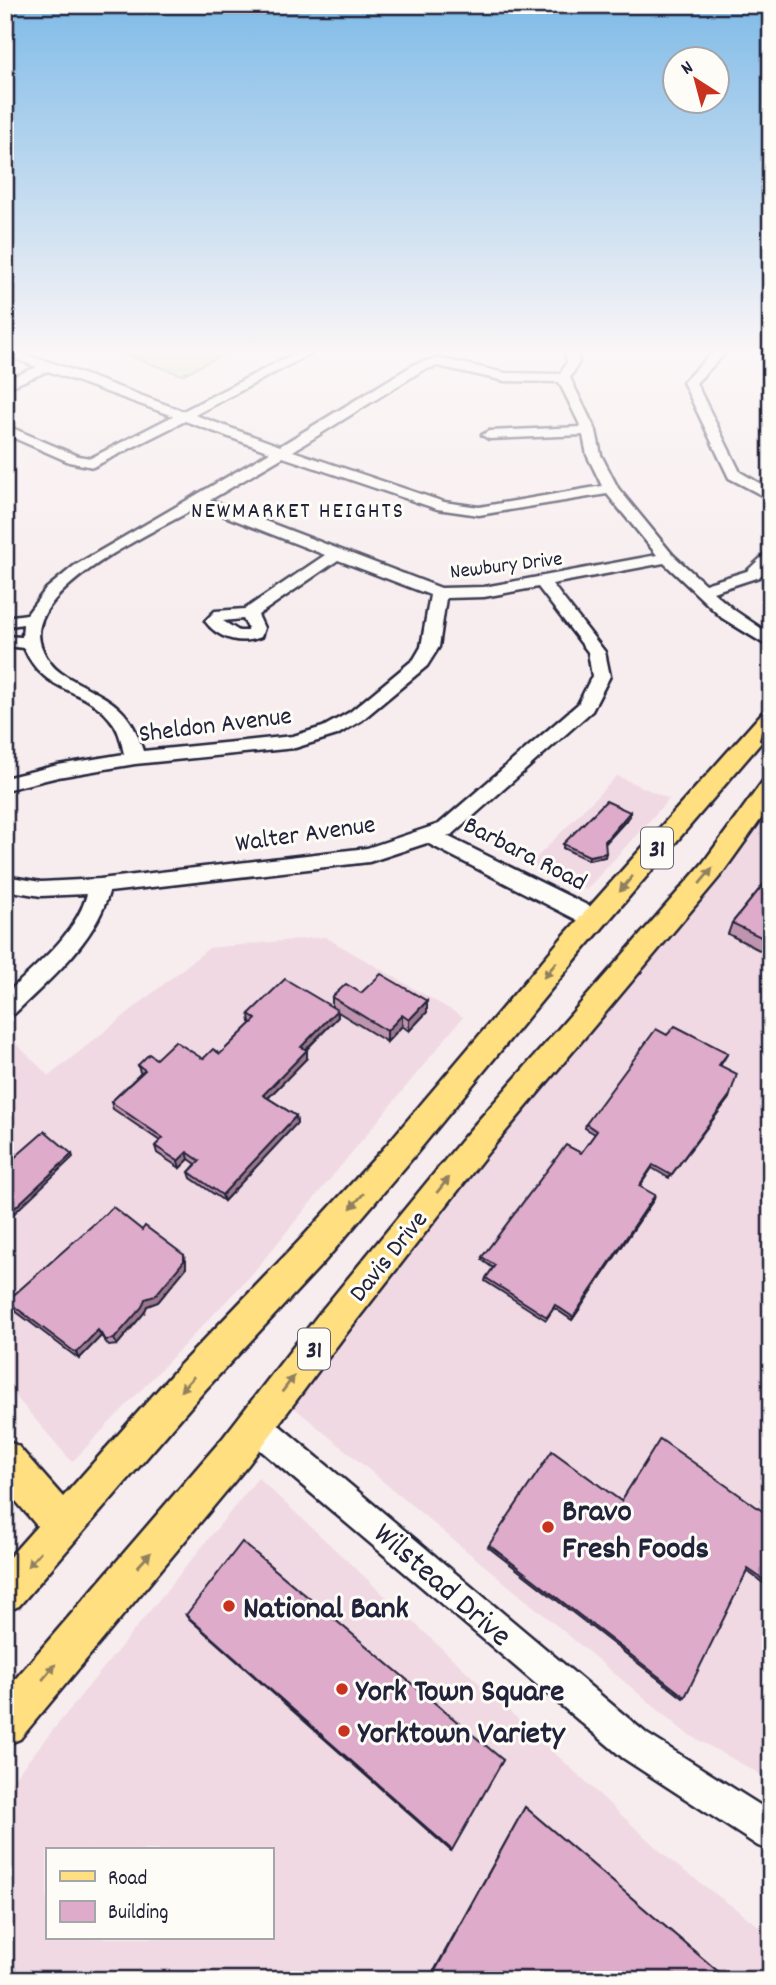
<svg xmlns="http://www.w3.org/2000/svg" width="776" height="1985" font-family="Dekko,sans-serif">
<rect width="100%" height="100%" fill="#f7ecee"/>
<filter id="ink" filterUnits="userSpaceOnUse"><feTurbulence type="fractalNoise" baseFrequency=".0143" numOctaves="2"/><feDisplacementMap in="SourceGraphic" scale="14" xChannelSelector="R" yChannelSelector="G"/><feConvolveMatrix kernelMatrix="1 2 1 2 8 2 1 2 1" color-interpolation-filters="sRGB"/></filter>
<g filter="url(#ink)">
<path fill="#f0d9e3" fill-rule="evenodd" d="M617,776L669,799L586,890L530,864Z
M771,807V1780L686,1733L285,1400Z
M325,937L463,1017L252,1274L72,1462L5,1384V1033L49,1076L209,948Z
M258,1478L672,1862L771,1935V1980H5V1789ZM47,1850H271V1938H47Z"/>
<path fill="#bde5a0" stroke="#70846e" stroke-width="2" d="M109,349H234L182,375Z"/>
<g fill="none" stroke-linecap="round" stroke-linejoin="round">
<defs>
<path id="minor" d="M5,349L53,363L183,411L303,349H319L195,415L280,446L415,364L438,358L505,373L560,374L567,362L564,349H576L579,362L570,378L596,431L601,455L618,488L673,555L705,584L747,571L765,554L771,552V566L759,577L713,592L734,610L771,635V648L722,618L664,563L552,584L605,652L610,676L592,711L453,834L447,836L603,913L606,919L603,925L595,927L587,925L427,843L369,862L109,892C95,942 50,979 14,1014L5,1017V995C35,966 76,935 87,894L41,896L5,890V876L41,882L100,879L367,848L439,824L578,704L592,676L588,652L538,587L484,597L446,598L439,647L427,666L362,720L337,735L295,748L135,764L58,777L5,790V778L58,765L124,754C121,741 119,729 110,719C84,686 44,695 24,648L5,646V636L22,637L23,624L5,627V617L27,614L46,589L74,566L270,452L185,421L93,467L69,462L5,434V425L78,456L91,458L173,416L48,371L5,389V380L37,367L5,355ZM438,366L505,381L559,382L581,427L489,431L482,435L489,439L583,435L587,455L602,486L479,507L444,502L293,451L423,370ZM283,457L437,509L479,515L607,494L657,555L484,587L441,588L210,500ZM199,506L325,555L245,609L215,611L205,621C218,639 241,645 261,637L264,628L258,615L338,560L430,595L421,647L414,659L350,712L323,727L293,736L143,751C129,700 101,698 61,673C52,667 46,658 42,648C17,591 161,529 199,506ZM243,619L248,628L246,631H239L223,621Z
M716,349H729L696,383L740,472L771,490V500L729,478L683,382Z
M256,1411L267,1415L647,1734L771,1812V1851L758,1846L623,1758L245,1437L241,1426L245,1415Z"/>
<path id="major" d="M771,710V731L580,954L406,1166L323,1263L205,1390L19,1606L5,1612V1562L37,1526L5,1488V1440L18,1446L63,1497L179,1366L299,1241L384,1148L560,940L763,712Z
M771,779V805L721,875L486,1155L342,1339L248,1465L20,1739L5,1745V1691L222,1439L318,1315L464,1137L703,863L763,781Z"/>
</defs>
<use href="#minor" stroke="#22223b" stroke-width="5"/>
<use href="#major" stroke="#22223b" stroke-width="5"/>
<use href="#minor" fill="#fdfcf7" fill-rule="evenodd"/>
<use href="#major" fill="#ffdf80" fill-rule="evenodd"/>
</g>
<path fill="#bf94ae" stroke="#22223b" stroke-width="2" d="M771,608V616L765,614L766,610Z
M771,723V739L767,744L760,740L762,733Z
M630,816L605,843V857L588,860L563,848V844Z
M771,875V956L728,934L732,923Z
M361,993L427,1001V1012L409,1031L402,1026L387,1042L338,1012V1017L306,1050L307,1058L268,1098L296,1116L297,1123L224,1201L191,1178L189,1172L196,1164L189,1159L180,1168L157,1153L155,1146L160,1141L113,1109L111,1102L141,1073L140,1072L138,1065L156,1059H203L220,1054L252,1023L250,1022L249,1014L332,1007V997Z
M667,1035L728,1053L720,1066L729,1098L669,1178L652,1168L640,1186L654,1199L572,1320L554,1308L546,1320L485,1281L486,1278L493,1268L482,1260V1257L581,1153L595,1134L585,1128L586,1124Z
M142,1230L186,1261V1268L158,1302L147,1306L144,1313L117,1345L109,1346L101,1336L79,1359L10,1307L7,1301Z
M621,1501L771,1517V1589L747,1571L683,1698L488,1547L489,1545Z
M186,1615L503,1760L451,1851L187,1617Z
M525,1807L728,1980H429Z"/>
<path fill="#9b788d" stroke="#22223b" stroke-width="2" d="M630,812V816L604,845L605,841Z
M606,853L605,857L588,860L589,856Z
M427,1001V1012L409,1031V1020Z
M337,1010L338,1017L301,1054V1047Z
M402,1015V1026L387,1042V1031Z
M307,1050V1058L264,1102L263,1095Z
M730,1095L729,1098L669,1178L671,1175Z
M296,1116L297,1123L224,1201L222,1195Z
M187,1152L189,1159L180,1168L178,1161Z
M72,1154L73,1157L5,1222V1217Z
M655,1195L654,1199L572,1320L573,1317Z
M184,1255L186,1261V1268L158,1302L147,1306L144,1313L117,1345L114,1339L145,1299Z
M98,1330L101,1336L79,1359L76,1353Z"/>
<path fill="#deacca" stroke="#22223b" stroke-width="2" d="M771,723V734L769,736L762,733Z
M606,801L630,812L605,841L606,853L589,856L563,844Z
M771,875V942L732,923Z
M381,974L427,1001L409,1020L402,1015L387,1031L332,997L346,984L361,993Z
M285,979L337,1010L301,1047L307,1050L263,1095L296,1116L222,1195L189,1172L200,1161L187,1152L178,1161L155,1146L163,1138L111,1102L145,1070L138,1065L149,1054L156,1059L175,1041L203,1059L213,1049L220,1054L256,1019L249,1014Z
M675,1026L728,1053L719,1065L737,1074L730,1095L671,1175L653,1165L639,1186L655,1195L573,1317L555,1305L547,1317L486,1278L495,1265L482,1257L566,1145L581,1153L597,1131L586,1124L656,1029L667,1035Z
M45,1131L72,1154L5,1217V1166Z
M113,1207L142,1230L145,1226L184,1255V1261L155,1296L145,1299L142,1307L114,1339L106,1340L98,1330L76,1353L7,1301Z
M660,1439L771,1517V1585L748,1569L685,1697L489,1545L552,1451L621,1501Z
M242,1542L503,1760L452,1850L186,1615Z
M525,1807L728,1980H430Z"/>
<defs><path id="oneway-solid" d="M-6-.8H1V-3.2L6.5 0L1 3.2V.8H-6Z" transform="scale(1.75)"/></defs>
<g fill="#90805e">
<use href="#oneway-solid" transform="translate(706 876) rotate(-50)"/>
<use href="#oneway-solid" transform="translate(626 884) rotate(130)"/>
<use href="#oneway-solid" transform="translate(550 970) rotate(130)"/>
<use href="#oneway-solid" transform="translate(443 1185) rotate(-51)"/>
<use href="#oneway-solid" transform="translate(357 1201) rotate(131)"/>
<use href="#oneway-solid" transform="translate(187 1384) rotate(132)"/>
<use href="#oneway-solid" transform="translate(288 1384) rotate(-53)"/>
<use href="#oneway-solid" transform="translate(34 1559) rotate(131)"/>
<use href="#oneway-solid" transform="translate(144 1560) rotate(-48)"/>
<use href="#oneway-solid" transform="translate(49 1672) rotate(-50)"/>
</g>
</g>
<linearGradient id="sky" x2="0" y2="1"><stop stop-color="#80bbe7"/><stop offset="0.56" stop-color="#fbf6f7"/><stop offset="1" stop-color="#fbf6f7" stop-opacity="0"/></linearGradient>
<rect width="776" height="627" fill="url(#sky)"/>
<g fill="#c8321e" stroke="#fdfcf7" stroke-width="2.5">
<circle cx="548" cy="1527" r="7"/>
<circle cx="229" cy="1606" r="7"/>
<circle cx="342" cy="1689" r="7"/>
<circle cx="344" cy="1731" r="7"/>
</g>
<g text-anchor="middle" stroke-width="6" stroke-linejoin="round" paint-order="stroke">
<g font-size="21" fill="#22223b" stroke="#fdfcf7">
<text transform="translate(506 564) rotate(-7)" y="7">Newbury Drive</text>
</g>
<g font-size="23" letter-spacing="2" fill="#22223b" stroke="#fdfcf7">
<text x="298" y="517">NEWMARKET HEIGHTS</text>
</g>
<g fill="#fdfcf7" stroke="#646373" stroke-width="2">
<rect x="641" y="827.5" width="32" height="41" rx="5"/>
<rect x="298" y="1328.5" width="32" height="41" rx="5"/>
</g>
<g font-size="24" font-weight="bold" fill="#22223b">
<text x="657" y="856">31</text>
<text x="314" y="1357">31</text>
</g>
<g font-size="26" fill="#22223b" stroke="#fdfcf7">
<text transform="translate(215 723) rotate(-7)" y="9">Sheldon Avenue</text>
<text transform="translate(305 832) rotate(-8)" y="9">Walter Avenue</text>
<text transform="translate(526 852) rotate(27)" y="9">Barbara Road</text>
<text transform="translate(387 1255) rotate(-51)" y="9">Davis Drive</text>
</g>
<g font-size="32" font-weight="bold" fill="#22223b" stroke="#fdfcf7" text-anchor="start">
<text x="562" y="1520">Bravo<tspan x="562" dy="37">Fresh Foods</tspan></text>
<text x="243" y="1617">National Bank</text>
<text x="356" y="1700">York Town Square</text>
<text x="358" y="1742">Yorktown Variety</text>
</g>
<g font-size="32" fill="#22223b" stroke="#fdfcf7">
<text transform="translate(444 1583) rotate(41)" y="11">Wilstead Drive</text>
</g>
</g>
<rect width="776" height="1985" fill="none" stroke="#fdfcf7" stroke-width="28"/>
<rect x="14" y="14" width="748" height="1957" fill="none" stroke="#22223b" stroke-width="2.5" filter="url(#ink)"/>
<rect x="46" y="1848" width="228" height="91" fill="#fdfcf7" stroke="#a5a5ac" stroke-width="2"/>
<rect x="60" y="1871" width="35" height="10" fill="#ffdf80" stroke="#a5a5ac" stroke-width="2"/>
<text x="108" y="1884" font-size="21" fill="#22223b">Road</text>
<rect x="60" y="1901" width="35" height="21" fill="#deacca" stroke="#a5a5ac" stroke-width="2"/>
<text x="108" y="1918" font-size="21" fill="#22223b">Building</text>
<g transform="translate(696 80) rotate(324)"><circle r="33" fill="#fdfcf7" stroke="#a5a5ac" stroke-width="2"/>
<path d="M0-5L12 26L0 18L-12 26Z" fill="#c8321e"/>
<text y="-10" font-size="19" font-weight="bold" text-anchor="middle" fill="#22223b">N</text>
</g>
</svg>
